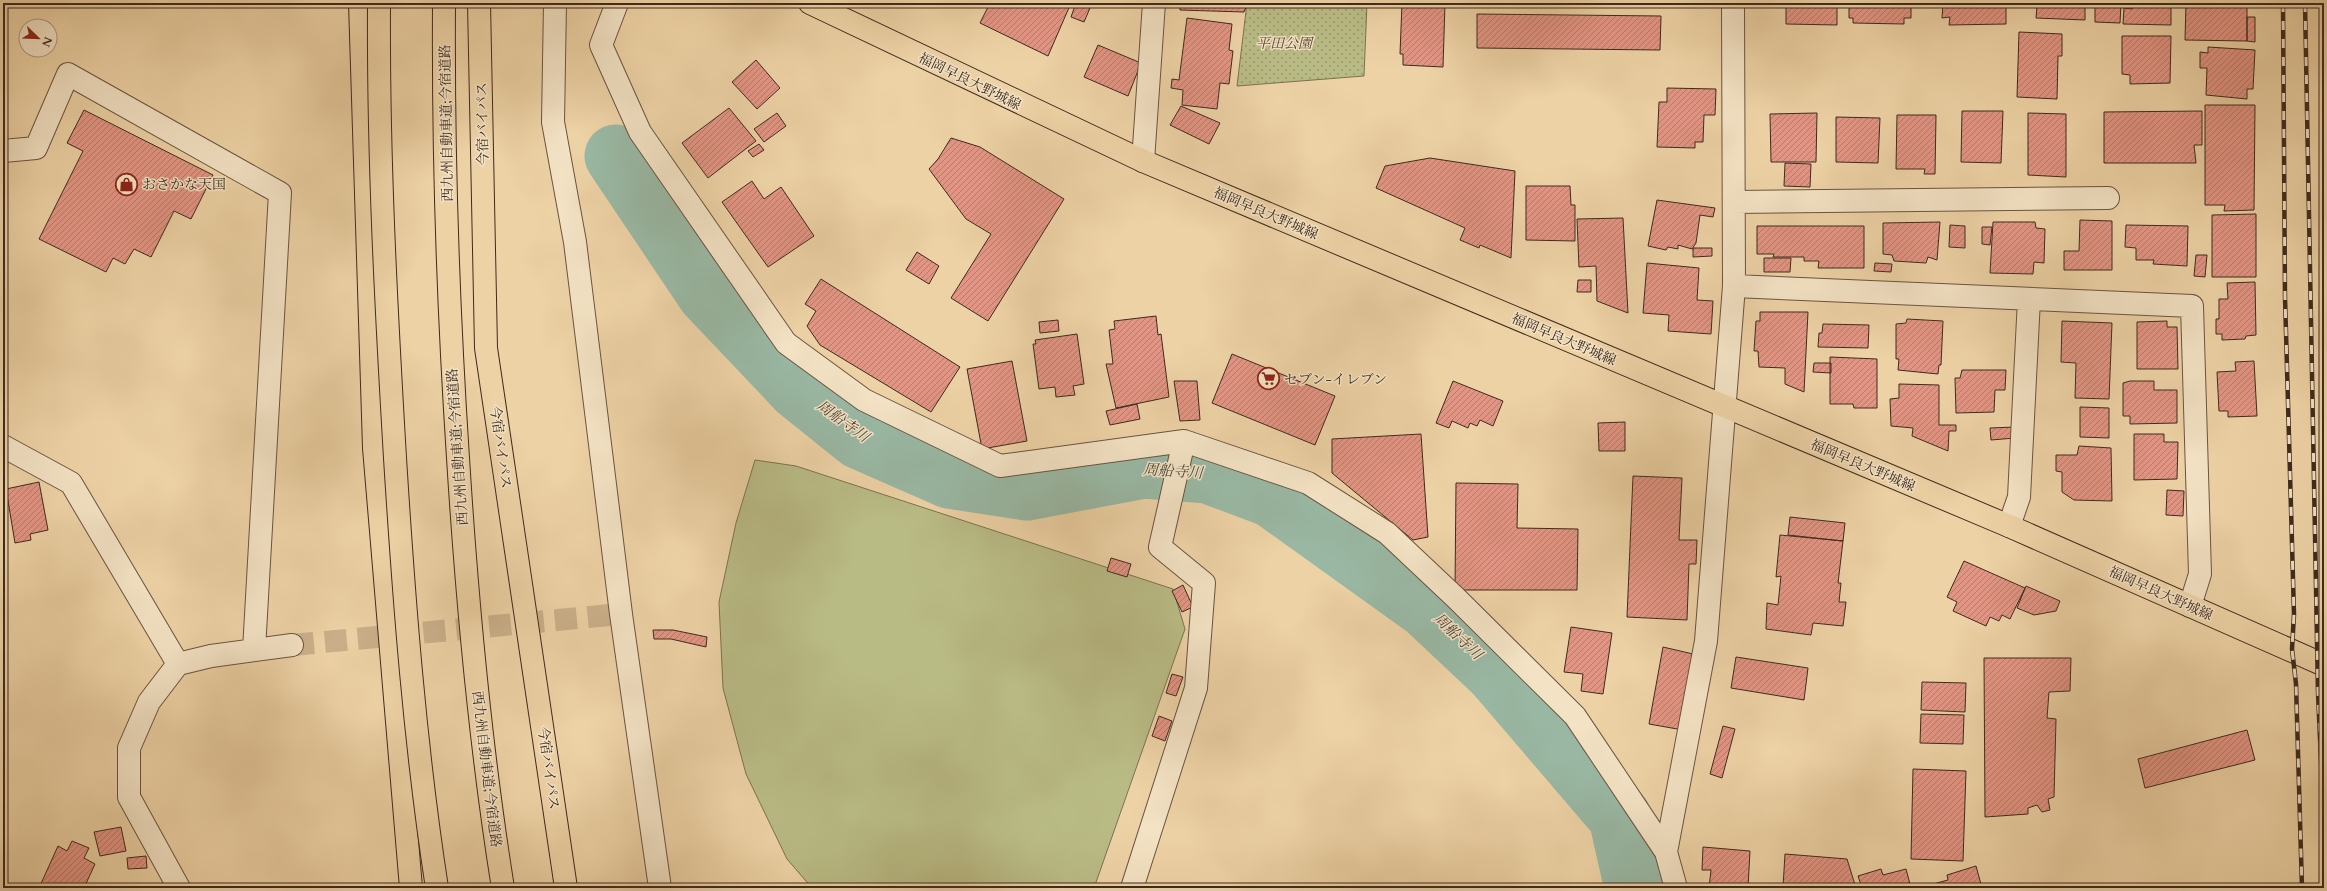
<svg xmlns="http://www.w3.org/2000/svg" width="2327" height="891" font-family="Cardo,'Noto Serif JP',serif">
<defs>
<pattern id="park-dots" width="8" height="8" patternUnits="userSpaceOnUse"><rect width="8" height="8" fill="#b9bb85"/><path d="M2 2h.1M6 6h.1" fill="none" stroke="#98986c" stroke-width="1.8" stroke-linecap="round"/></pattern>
<pattern id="building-hatch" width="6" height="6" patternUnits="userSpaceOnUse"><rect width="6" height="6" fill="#e39583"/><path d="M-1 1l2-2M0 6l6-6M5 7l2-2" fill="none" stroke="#b97a6b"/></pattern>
</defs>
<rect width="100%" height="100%" fill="#edd2a5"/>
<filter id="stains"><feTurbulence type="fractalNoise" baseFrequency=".005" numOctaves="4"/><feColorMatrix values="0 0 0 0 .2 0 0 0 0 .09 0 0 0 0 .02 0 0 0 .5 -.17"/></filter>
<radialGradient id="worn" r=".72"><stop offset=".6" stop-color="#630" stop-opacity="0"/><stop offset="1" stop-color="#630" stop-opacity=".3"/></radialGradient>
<path fill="#b9bb85" stroke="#7c7252" d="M755,460L796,466L1173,589L1185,629L1094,888H812L787,859L746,774L723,688L719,602L736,523Z"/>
<path fill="url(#park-dots)" stroke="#7c7252" d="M1247,3H1367L1364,76L1237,86Z"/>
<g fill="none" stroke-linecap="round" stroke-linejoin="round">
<path stroke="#99b8a4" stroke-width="63" d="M616,156L708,293L799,389L860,438L949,477L1027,489L1144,467L1208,472L1272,496L1428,608L1496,672L1620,817L1636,888"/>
</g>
<path fill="url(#building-hatch)" stroke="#3e2a1f" d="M990,3L1041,4L1071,3L1048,56L980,23Z
M1076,3L1090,8L1084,22L1071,17Z
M1180,3H1248L1244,12L1180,10Z
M1402,3H1445L1443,67L1403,65V54H1400Z
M1786,3H1837V25L1786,24Z
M1849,3H1911V18H1904V24L1853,23V18H1849Z
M1943,3H2006V24L1949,25L1950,17L1942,18Z
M2026,3H2082V5H2085V20L2036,18L2037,6H2026Z
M2095,3H2121L2120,23L2095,22Z
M2133,3H2171V25L2123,24L2124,8L2132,9Z
M2186,3H2247V41L2185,40Z
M1477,14L1661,16L1660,50L1477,48Z
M2247,17H2255V42L2247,41Z
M1187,18L1232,24L1229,50L1233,51L1229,84L1220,83L1217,109L1182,105L1183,90L1171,88L1172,79L1179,80Z
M2019,32L2062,34V56H2058L2057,99L2017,97Z
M2122,36H2171L2170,83L2130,84V75L2122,74Z
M1098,45L1141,63L1128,96L1084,77Z
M2208,47L2255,50L2253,89H2247V99L2206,95L2207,68H2200V52L2208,53Z
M756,60L780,88L757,109L732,82Z
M1667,88L1716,89L1715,115H1704L1703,142H1695V148L1657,147L1659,102H1667Z
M2205,105H2255L2254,210L2224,211L2225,205H2205Z
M1181,106L1220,123L1209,144L1170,125Z
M729,108L756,141L708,178L682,143Z
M84,110L213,175L191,219L174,211L151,257L134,249L125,264L113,258L106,272L39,239L83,151L67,143Z
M1962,111H2003L2001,163L1961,162Z
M2202,111V145H2194L2196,163H2104V112Z
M777,113L786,126L764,142L754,129Z
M1817,113L1816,162H1771L1770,114Z
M2028,113L2066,114V177L2028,175Z
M1897,115H1936L1935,174H1924L1925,169H1896Z
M1836,117L1880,118L1878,163L1836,162Z
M951,138L980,147L1064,199L988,321L951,298L991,234L966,219L929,169L938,159Z
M759,144L764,150L753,157L748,151Z
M1430,158L1515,171L1511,258L1480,245L1479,248L1460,240L1465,228L1376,188L1385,166Z
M1785,163L1811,164L1810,187L1784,186Z
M752,181L764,199L781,187L814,236L768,267L722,202Z
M1526,186H1570L1571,205H1575V241L1526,240Z
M1657,200L1715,208L1713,217L1700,215L1696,243L1692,249L1678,245V249L1668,247L1666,250L1648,246Z
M2256,214V277H2212V215Z
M1623,218L1628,313L1597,301L1596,266L1579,267L1577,219Z
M2080,220L2112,221V270H2064V251H2079Z
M1940,222L1937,260L1928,257L1926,263L1894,261L1892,255L1883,254V223Z
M1993,222H2035L2036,228L2045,229L2044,263L2034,262L2033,274L1990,273Z
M1950,225L1965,226V248L1949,247Z
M2126,225L2188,226L2187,266L2153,264L2154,260H2136V248L2125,247Z
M1757,226H1864V268H1818L1819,261H1804V257H1773L1774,254H1757Z
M1982,227H1992L1990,245L1982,244Z
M1693,248H1712V256L1693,257Z
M917,252L939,266L929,284L906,270Z
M2196,255H2207L2205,277L2194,276Z
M1764,258H1791L1790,272H1764Z
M1647,263L1699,268L1697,300L1713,301L1711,334L1668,331L1669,315L1643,313Z
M1875,263L1892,264L1891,272L1874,271Z
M821,279L960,367L931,412L820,345L807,326L816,311L805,304Z
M1578,280H1591V292H1577Z
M2255,282L2256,335L2246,336L2245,339L2222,340V334H2216V319H2219V299H2228L2227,283Z
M1760,312H1808L1804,392L1785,384V368L1759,367L1758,351H1754L1756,321H1760Z
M1156,316L1158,335L1161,334L1169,397L1116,408L1106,364H1113L1109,330L1115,329L1114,321Z
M1907,319L1943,321L1941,365H1939L1938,374L1898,370L1899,359H1896V324L1906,323Z
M1058,320L1059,331L1040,333L1039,322Z
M2062,321L2112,323L2109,399L2075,398L2076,363L2061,362Z
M2167,321V327H2177L2178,369H2137V322Z
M1823,324L1869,325L1868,348L1818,347L1819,333H1822Z
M1077,334L1084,384L1073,386L1075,395L1056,397L1055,387L1039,389L1033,344H1036L1035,340Z
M1232,354L1335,396L1315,445L1212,403Z
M1830,357L1877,359V408H1854L1853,404H1830Z
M1012,361L1027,441L982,449L967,369Z
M2254,361L2257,416L2228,417V411H2219L2217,372L2236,371L2235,362Z
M1814,363H1831V373L1813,372Z
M1962,370H2006L2005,390H1995L1994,412L1956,413L1955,378H1960Z
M1174,381H1197L1200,420L1180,421Z
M1453,381L1503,401L1493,426L1480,420L1477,426L1470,423L1468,428L1452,421L1449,428L1436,423Z
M2130,381H2154V390H2177V423L2130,424V416H2123V383Z
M1899,384L1939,385V425H1956V431H1949L1948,451L1912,436L1913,428L1891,426L1890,399L1899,398Z
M1137,404L1140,419L1110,425L1106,411Z
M2080,407L2109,408V438L2080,437Z
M1625,422V451H1599L1598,423Z
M2015,427V438L1991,440L1990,428Z
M1421,434L1428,537L1413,540L1332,473V439Z
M2134,434H2164V442H2178L2177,479L2134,480Z
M2079,446L2111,448L2112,501L2074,500L2062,492V472L2056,471V455H2077Z
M1633,476L1682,478L1679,540H1697L1696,564H1689L1687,620L1627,617Z
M39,482L48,530L30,534L31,540L15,543L6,489Z
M1456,483L1518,484L1517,528L1578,529L1577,590H1455Z
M2167,490L2184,491L2183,516L2166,515Z
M1790,517L1845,523L1843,541L1788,535Z
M1780,535L1843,541L1838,583H1841L1839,602H1846L1843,626L1813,623L1811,635L1766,629L1767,603L1778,605L1781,576L1776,577Z
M1111,558L1131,564L1127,577L1107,571Z
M1964,561L2025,588L2010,619L2002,615L1999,621L1990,617L1986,626L1953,611L1957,602L1947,597Z
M1183,585L1193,607L1182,612L1172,591Z
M2026,586L2060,601L2056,611L2034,615L2017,608Z
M1571,627L1612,633L1603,694L1581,691L1583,674L1564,672Z
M653,630H673L707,637L706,647L671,639H654Z
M1663,647L1693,654L1683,730L1649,724Z
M1736,657L1808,668L1804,700L1731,688Z
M1984,658H2071L2070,691L2049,692L2047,718L2056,719L2054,797L2048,799L2050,810L2042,812L2037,805L2028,808V814L1985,817Z
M1172,674L1183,677L1176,696L1166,693Z
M1922,682L1966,683L1965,712L1921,710Z
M1921,714L1964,715L1963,744L1920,743Z
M1159,716L1172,721L1165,741L1152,736Z
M1723,726L1735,729L1722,778L1710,774Z
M2247,730L2255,760L2145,788L2138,759Z
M1913,769L1966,771L1963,861L1911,859Z
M121,827L126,851L100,856L94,832Z
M72,841L89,848L84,858L95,864L84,888H39L58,846L67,851Z
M1703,847L1750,851L1748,888H1709L1711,870H1702Z
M1785,854L1847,859L1856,888L1783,887Z
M146,856L147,868L128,869L127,858Z
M1976,866L1982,888H1934L1933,884L1948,880L1947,875Z
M1881,869L1883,875L1906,869L1911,888H1862L1858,876Z
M126,884L127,888H97V886Z"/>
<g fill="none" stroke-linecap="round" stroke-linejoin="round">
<path stroke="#cab08a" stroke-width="22" stroke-dasharray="22 11" stroke-linecap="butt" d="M292,645L621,614"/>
<defs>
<path id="minor" d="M555,3L553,122L575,242L621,614L660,888
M617,3L601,45L640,132L786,343L864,400L1000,466L1184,441L1308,483L1387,533L1456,598L1575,716L1666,852L1676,888
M3,151L36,148L68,74L280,193L254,650
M1143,161L1154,3
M1734,202L2108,198
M1734,286L2192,306L2200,574L2190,606
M3,446L71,483L178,664
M2009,526L2019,497L2029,299
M1666,852L1706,641L1734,286L1733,3
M179,888L129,797V748L149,702L178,664L211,656L292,645
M1132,888L1196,688L1204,583L1160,547L1184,441"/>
<path id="major" d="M810,3L1143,161L2009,526L2324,665"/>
<path id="highway" d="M360,3L374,448L411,888
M479,3L486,348L566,888"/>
</defs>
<use href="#minor" stroke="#6a5440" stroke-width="24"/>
<use href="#major" stroke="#3e2a1f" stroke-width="24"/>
<use href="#highway" stroke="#3e2a1f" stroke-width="24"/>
<use href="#minor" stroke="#f3e2c4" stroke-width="22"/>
<use href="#major" stroke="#edd2a5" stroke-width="22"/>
<use href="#highway" stroke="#edd2a5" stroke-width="22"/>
<defs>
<path id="rail" d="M2283,3L2285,297L2294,614L2292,649L2296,684L2302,888
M2305,3L2318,693L2324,828"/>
</defs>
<use href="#rail" stroke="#3e2a1f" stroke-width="4.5"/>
<use href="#rail" stroke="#f3e2c4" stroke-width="3" stroke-dasharray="9" stroke-linecap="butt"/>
<defs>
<path id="highway-bridge" d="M379,3C378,155 386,306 395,458C404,601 415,746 437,888
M444,3C443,155 448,306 458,458C467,602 480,745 503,888"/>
</defs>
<use href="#highway-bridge" stroke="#3e2a1f" stroke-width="24" stroke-linecap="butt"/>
<use href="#highway-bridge" stroke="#edd2a5" stroke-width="22"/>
</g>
<defs>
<symbol id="shop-ring" viewBox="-11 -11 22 22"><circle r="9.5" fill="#f3e2c4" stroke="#8f2418" stroke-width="1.5"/><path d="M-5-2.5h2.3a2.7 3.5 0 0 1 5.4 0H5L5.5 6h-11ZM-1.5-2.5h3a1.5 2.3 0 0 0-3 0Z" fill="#8f2418"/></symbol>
<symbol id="supermarket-ring" viewBox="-11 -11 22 22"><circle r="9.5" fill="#f3e2c4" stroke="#8f2418" stroke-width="1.5"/><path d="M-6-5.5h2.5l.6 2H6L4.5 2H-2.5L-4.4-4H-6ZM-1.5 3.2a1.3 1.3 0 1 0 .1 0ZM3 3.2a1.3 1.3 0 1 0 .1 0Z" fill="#8f2418"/></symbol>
</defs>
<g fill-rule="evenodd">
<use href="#shop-ring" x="114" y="172" width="25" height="25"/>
<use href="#supermarket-ring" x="1256" y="366" width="25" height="25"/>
</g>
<g text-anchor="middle" stroke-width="3" stroke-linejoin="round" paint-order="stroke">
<g font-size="14" font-style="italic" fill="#574733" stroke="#f3e2c4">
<text x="1284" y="48">平田公園</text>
</g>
<g font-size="14" fill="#3e2a1f" stroke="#f3e2c4">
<text transform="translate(970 81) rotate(26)" y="5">福岡早良大野城線</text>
<text transform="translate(446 123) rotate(-91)" y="5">西九州自動車道;今宿道路</text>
<text transform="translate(482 124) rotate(-91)" y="5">今宿バイパス</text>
<text transform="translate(1266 213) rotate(23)" y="5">福岡早良大野城線</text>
<text transform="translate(1564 339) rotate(23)" y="5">福岡早良大野城線</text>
<text transform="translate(457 447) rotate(-94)" y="5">西九州自動車道;今宿道路</text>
<text transform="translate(501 447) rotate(82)" y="5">今宿バイパス</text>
<text transform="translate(1863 465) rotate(23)" y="5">福岡早良大野城線</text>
<text transform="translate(2161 593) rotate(24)" y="5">福岡早良大野城線</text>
<text transform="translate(549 768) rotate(82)" y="5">今宿バイパス</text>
<text transform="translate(487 769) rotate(83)" y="5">西九州自動車道;今宿道路</text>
</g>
<g font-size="14" fill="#3e2a1f" stroke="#f3e2c4" text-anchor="start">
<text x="142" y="189">おさかな天国</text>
<text x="1284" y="384">セブン-イレブン</text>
</g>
<g font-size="15" font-style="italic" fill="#50463a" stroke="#f3e2c4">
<text transform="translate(843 421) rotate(36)" y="5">周船寺川</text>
<text transform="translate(1173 471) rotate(4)" y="5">周船寺川</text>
<text transform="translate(1458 636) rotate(43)" y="5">周船寺川</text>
</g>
</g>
<rect width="2327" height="891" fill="none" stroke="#edd2a5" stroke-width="16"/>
<rect x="4" y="4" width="2319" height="883" fill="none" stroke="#3e2a1f" stroke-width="2"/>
<rect x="8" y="8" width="2311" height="875" fill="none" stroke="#3e2a1f"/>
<g transform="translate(38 38) rotate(113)"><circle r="19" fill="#f3e2c4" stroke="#ab9882"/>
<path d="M0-3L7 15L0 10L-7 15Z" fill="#8f2418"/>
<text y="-6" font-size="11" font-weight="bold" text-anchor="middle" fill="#3e2a1f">N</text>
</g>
<rect width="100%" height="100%" filter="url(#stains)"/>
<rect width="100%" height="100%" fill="url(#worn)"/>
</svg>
